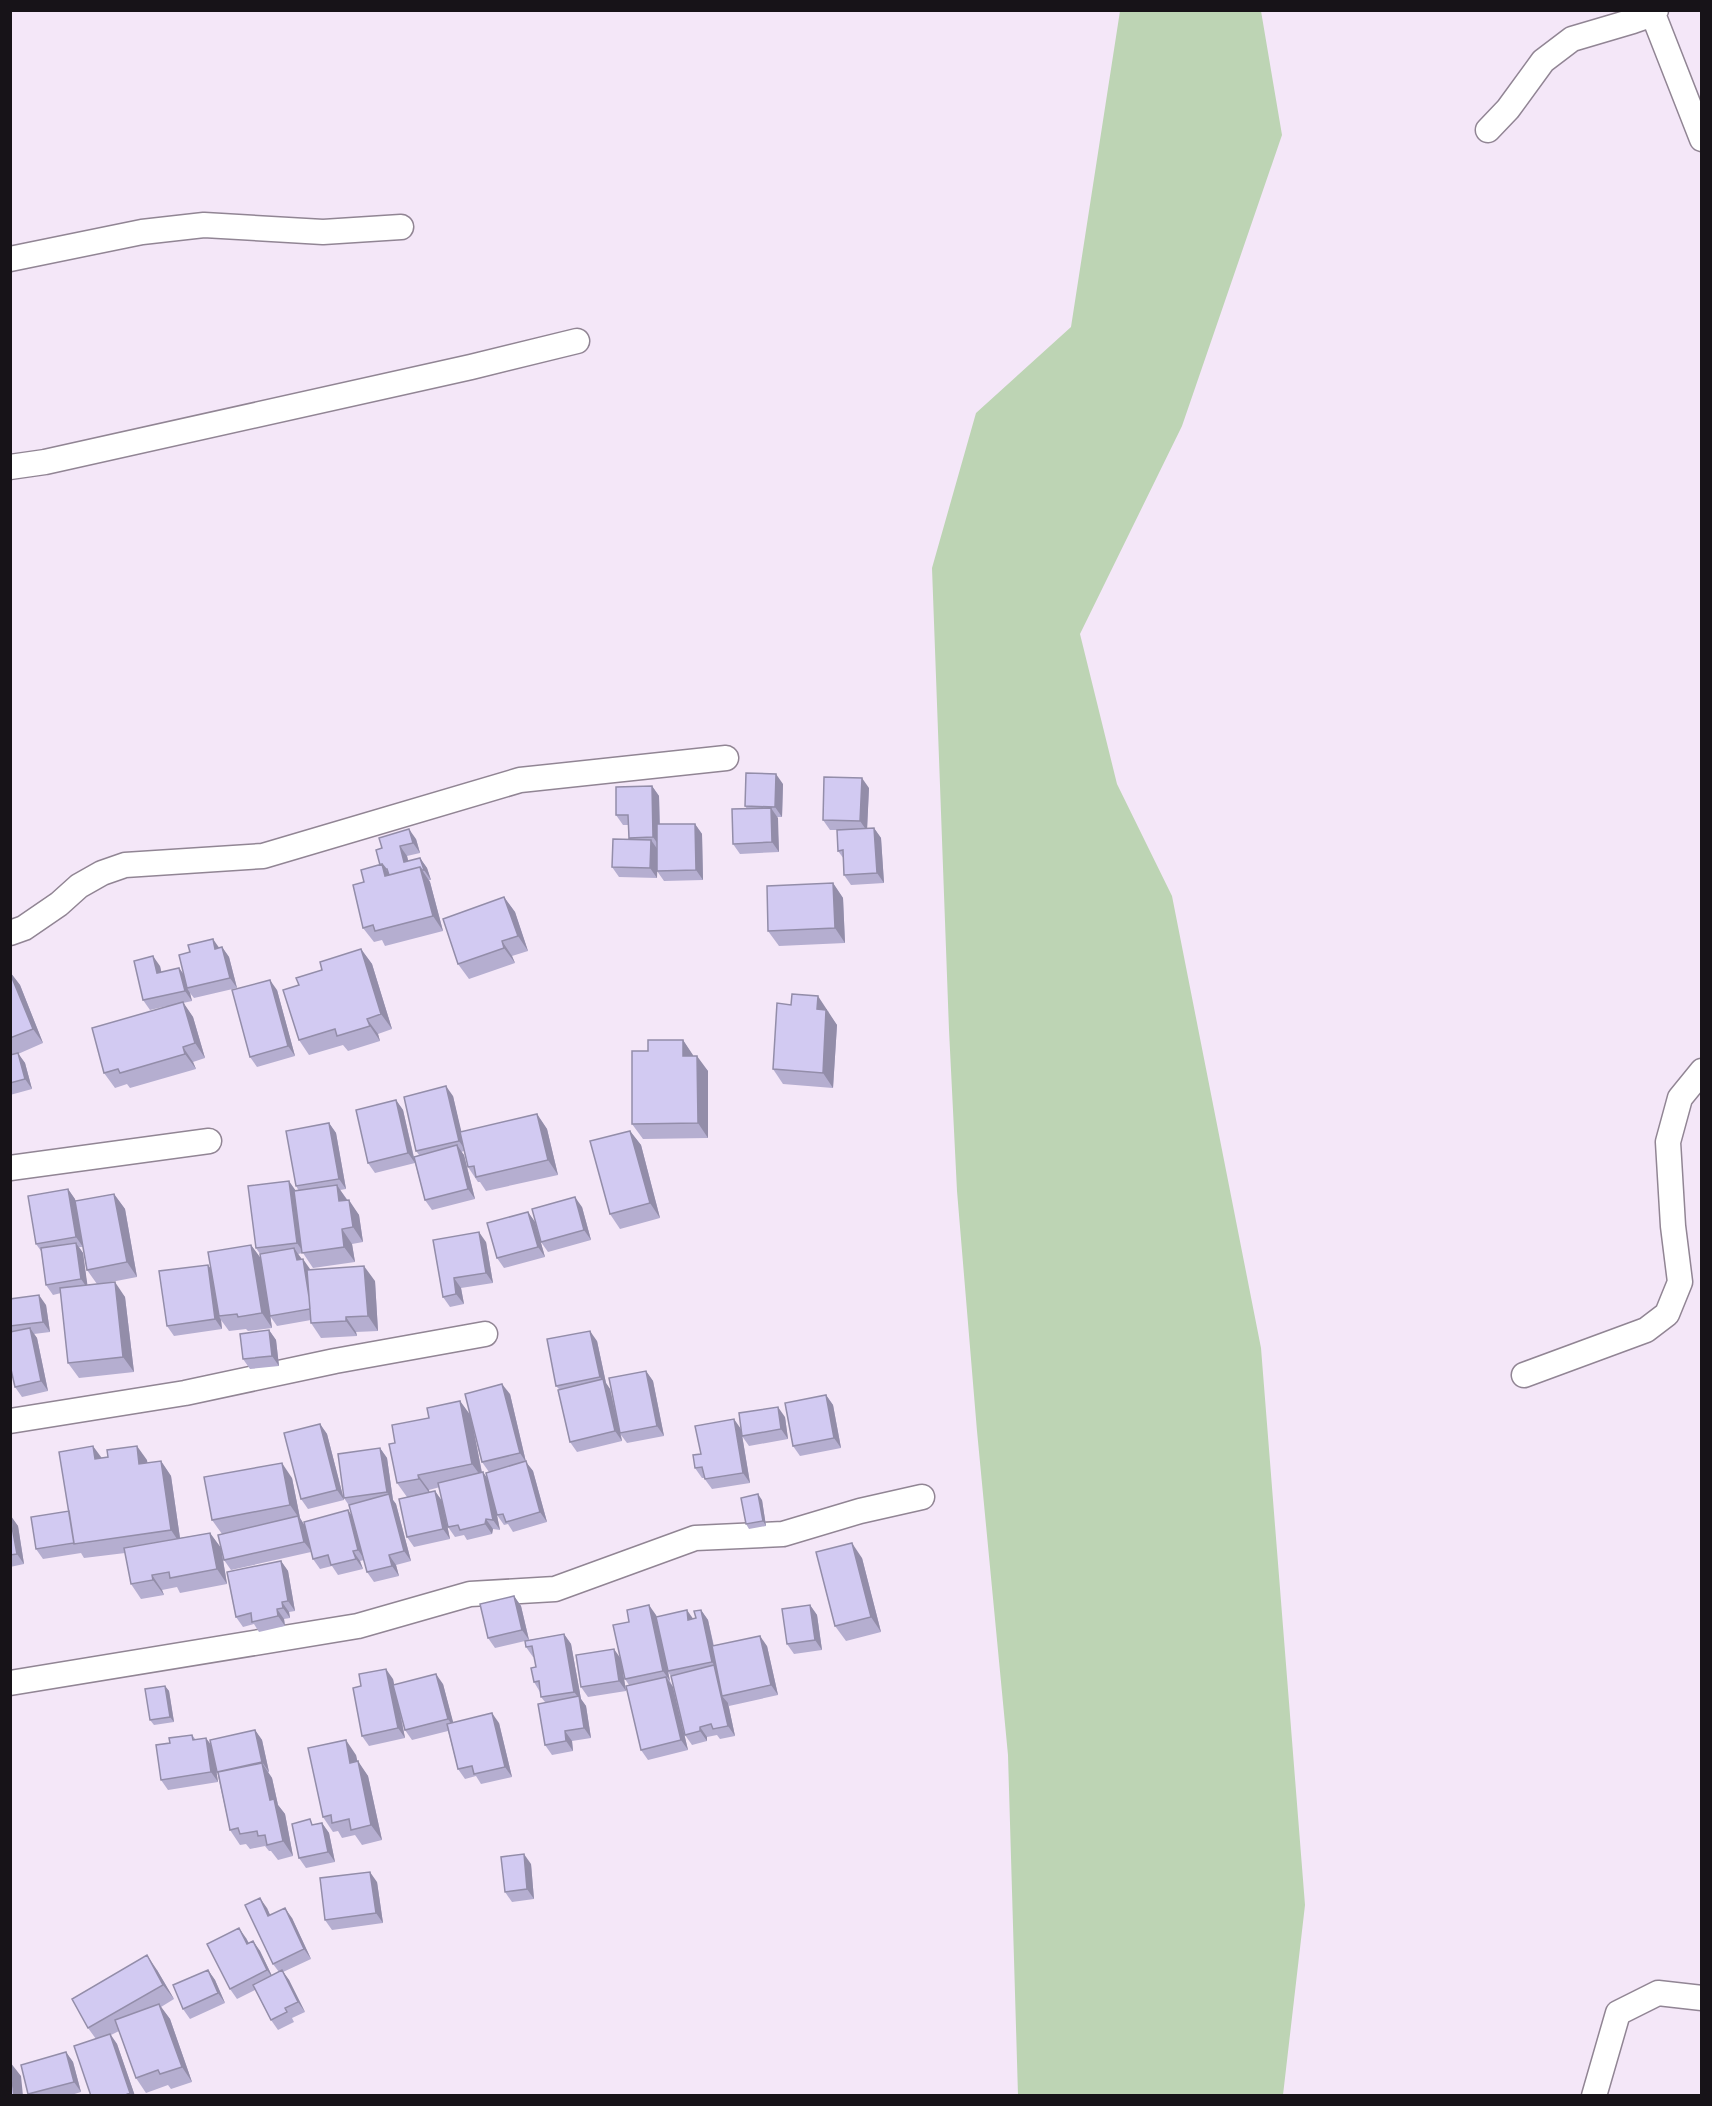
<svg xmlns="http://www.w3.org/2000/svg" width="1712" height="2106" font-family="Commissioner,sans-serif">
<rect width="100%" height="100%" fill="#f4e7f8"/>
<path fill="#bdd4b4" d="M1120,11H1261L1282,135L1182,426L1080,634L1117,784L1172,896L1261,1348L1305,1905L1283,2095H1018L1008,1755L977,1431L957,1191L949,1030L932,568L976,413L1071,327Z"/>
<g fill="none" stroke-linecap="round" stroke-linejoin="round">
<defs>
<path id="minor" d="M1653,14L1702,139
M1488,130L1508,109L1543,61L1572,39L1633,21L1653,14L1656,10
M10,259L142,232L204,225L323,232L401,227
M10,467L45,462L471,367L577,341
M10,933L24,928L59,904L79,886L102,873L125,865L263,856L520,780L726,758
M10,1168L209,1141
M1524,1375L1646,1330L1667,1314L1680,1282L1673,1226L1668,1142L1680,1098L1702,1071
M10,1421L185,1393L335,1361L485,1334
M10,1683L358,1626L470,1594L555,1589L695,1538L783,1534L860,1511L922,1497
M1594,2096L1618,2013L1658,1993L1702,1998"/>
</defs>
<use href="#minor" stroke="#918594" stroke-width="27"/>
<use href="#minor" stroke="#fff" stroke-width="24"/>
</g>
<path fill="#b5aed0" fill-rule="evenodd" d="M783,784L782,817H777L779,852L740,854L733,844L747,809L745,806Z
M652,786L659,796L660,824H695L702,834L703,880L664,881L657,871V868V878L619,877L612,867L630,840L629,838L628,825H623L616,815Z
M869,788L867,828H874L881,838L884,883L851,885L844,875V859L838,851V830H830L823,820Z
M416,839L420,853L407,856L408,861L420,858L427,868L431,880H429L430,882L443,931L385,946L382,940L374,942L363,928L364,882L380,865L382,848Z
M833,883L843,898L845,943L779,946L768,931Z
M504,897L515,912L528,951L512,956L515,963L469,979L458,964Z
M222,947L229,957L237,988L194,998L190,993L192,1001L183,1003L193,1017L205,1058L193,1062L196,1069L130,1088L127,1084L115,1088L104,1073L167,1006L150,1010L143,1000L160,966L161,972L179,968L183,973L219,948Z
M361,949L372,964L392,1029L378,1034L380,1041L348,1051L343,1045L309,1055L299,1040V985Z
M10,972L20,985L43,1043L18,1054L25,1063L32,1089L10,1095Z
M277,990L295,1056L257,1067L250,1057Z
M829,1011L828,1013L837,1025L833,1088L783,1084L773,1069Z
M683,1040L693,1056L708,1071V1138L643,1139L632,1124L648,1051Z
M453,1096L461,1132L537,1114L547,1129L558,1175L486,1191L480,1182H478L468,1167L464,1151L461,1152L464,1155L475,1199L432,1210L425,1200L415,1163L375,1173L368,1163L396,1100L403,1110L414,1157L419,1155L416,1151Z
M329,1123L336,1133L346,1189L340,1190L359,1215L363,1242L352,1244L355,1262L313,1268L303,1253L298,1254L310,1270L375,1281L378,1331L356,1332L357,1336L321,1338L311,1323V1320L277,1326L270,1316L269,1307L272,1328L248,1331L246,1329L229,1331L221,1320L222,1329L174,1336L167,1326L208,1265L211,1269L251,1245L261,1259L260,1254L256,1248L296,1191H299L296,1186Z
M630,1131L641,1145L660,1218L620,1229L610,1214Z
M68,1189L76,1201L114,1194L125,1209L137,1277L111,1282L125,1297L134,1372L79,1378L68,1363L61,1293L53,1295L46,1285L41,1251L36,1244ZM79,1247H83L87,1270L97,1284L87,1285L83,1253Z
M582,1207L591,1240L548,1252L541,1242Z
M528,1212L535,1222L545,1257L504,1268L497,1258Z
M433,1240L486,1242L493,1283L461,1288L464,1304L450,1307L443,1297Z
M10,1299L46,1305L50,1332L34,1334L37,1338L48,1391L22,1397L15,1387L10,1365Z
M269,1330L276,1340L279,1366L250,1369L243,1359Z
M597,1341L606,1383L610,1389L616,1413L646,1371L653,1381L664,1436L627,1443L621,1435L622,1441L577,1452L570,1442L559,1389L556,1386Z
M510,1394L526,1462L533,1471L547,1522L513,1532L508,1524L504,1525L497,1515L496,1510L500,1530L493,1529L492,1534L467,1540L464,1535L455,1537L448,1527L440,1487L429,1490V1492L435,1491L442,1501L450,1539L414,1547L407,1537V1497L397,1483L395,1443L429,1418L460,1401L470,1415ZM472,1423L482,1462L489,1472L487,1479L482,1472Z
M826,1395L833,1405L841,1448L800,1456L793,1446Z
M785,1417L788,1439L749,1446L742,1436Z
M320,1424L327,1434L344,1500L308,1509L301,1499Z
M741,1429L750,1483L712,1489L704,1478H702L695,1468L701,1454Z
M380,1448L387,1458L393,1500L396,1504L411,1561L396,1565L399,1576L374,1582L367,1572L364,1560L360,1561L363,1569L338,1575L332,1566L320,1569L313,1559L311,1552L231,1570L224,1560L222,1534L212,1520L292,1478L300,1518L304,1525L353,1518L350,1507L344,1498Z
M102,1458L147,1460V1463L161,1461L171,1476L180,1538L210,1533L221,1548L227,1584L180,1593L177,1587L162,1590L164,1595L141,1599L131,1584L125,1553L84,1558L81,1553L43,1559L36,1549L69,1511Z
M762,1500L766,1526L749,1529L746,1524Z
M10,1516L18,1526L24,1564L10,1567Z
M862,1558L881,1632L846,1641L835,1626Z
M281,1561L288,1571L295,1611L289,1612L290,1618L284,1619L285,1626L259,1632L254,1624L243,1627L236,1617Z
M514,1596L521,1606L529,1640L564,1634L571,1644L581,1699L586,1706L591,1738L572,1741L573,1751L552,1755L545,1745V1702L541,1697L540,1692L534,1682L536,1667L534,1657H533L526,1647L525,1641L495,1648L488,1638Z
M810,1605L817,1615L822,1650L794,1654L787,1644Z
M701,1610L708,1620L714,1646H767L778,1695L729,1706L728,1703L735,1736L720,1739L717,1735L707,1737V1741L692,1745L685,1735L671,1676L668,1672L670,1681L673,1687L688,1750L648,1760L641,1750L629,1685L625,1679L622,1669L626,1691L588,1697L581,1687L620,1658L629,1622L656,1615L657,1617L693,1619L696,1618Z
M393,1679L394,1684H443L453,1723H499L512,1777L481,1784L476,1776L465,1779L458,1769L448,1731L412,1740L405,1730L399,1705L405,1738L369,1746L362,1736Z
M165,1686L169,1691L174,1722L154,1725L150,1720Z
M255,1730L262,1740L269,1772H268L272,1778L278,1805L285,1814L293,1856L278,1860L271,1851H269L265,1846L250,1849L246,1844L240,1845L230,1830L214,1758L218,1782L168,1790L161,1780L170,1743L192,1735L196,1740L206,1738L212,1746Z
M356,1755L357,1761L368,1776L382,1840L362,1845L355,1835L342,1838L338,1831L333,1832L323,1817Z
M322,1823L329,1833L335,1862L306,1868L299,1858L314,1825Z
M531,1864L534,1899L512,1902L505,1892Z
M377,1882L383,1923L332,1930L325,1920Z
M267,1908L270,1915L292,1918L311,1959L283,1972L289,1980L305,2012L292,2018L294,2022L278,2030L271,2020L255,1990L237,1999L230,1989L246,1938L249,1943L253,1941L260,1951L272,1976L279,1972L273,1964Z
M157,1970L174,1999L161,2007L170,2019L192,2082L171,2089L168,2085L146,2093L136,2078L119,2031L111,2035L117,2044L135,2096H91L96,2039L88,2028Z
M208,1970L215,1980L225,2003L190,2019L183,2009Z
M66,2052L73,2062L81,2092L68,2096H29L28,2094Z"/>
<path fill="#938da9" d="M776,774L783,784L782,817L775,807Z
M862,778L869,788L867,831L860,821Z
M652,786L659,796L660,847L653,837Z
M771,808L778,818L779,852L772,842Z
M695,824L702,834L703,880L696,870Z
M874,828L881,838L884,883L877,873Z
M409,829L416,839L420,853L413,843Z
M651,840L658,850L657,878L650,868Z
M400,846L407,856L411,872L404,862Z
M420,858L427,868L431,880L424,870Z
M382,864L392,878L385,876Z
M420,867L430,882L443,931L433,916Z
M833,883L843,898L845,943L835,928Z
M504,897L515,912L528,951L518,936Z
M213,939L220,949H215Z
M502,941L512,956L515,963L504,948Z
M222,947L229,957L237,988L230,978Z
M361,949L372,964L392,1029L381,1014Z
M153,956L160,966L164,983L157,973Z
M179,968L186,978L187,988L190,993L192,1001L185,991Z
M10,972L20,985L43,1043L33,1029Z
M270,980L277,990L295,1056L288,1046Z
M818,996L837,1025L833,1088L823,1073L817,1009Z
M183,1002L193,1017L205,1058L195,1043Z
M367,1019L378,1034L380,1041L370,1026Z
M683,1040L693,1055V1071L683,1056Z
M183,1047L193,1062L196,1069L185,1054Z
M18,1053L25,1063L32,1089L25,1079Z
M697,1056L708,1071V1138L698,1123Z
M446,1086L453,1096L466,1151L459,1141Z
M396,1100L403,1110L415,1163L408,1153Z
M537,1114L547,1129L558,1175L548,1160Z
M329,1123L336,1133L346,1189L339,1179Z
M630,1131L641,1145L660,1218L650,1203Z
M457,1145L464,1155L475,1199L468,1189Z
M289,1181L296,1191L304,1253L297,1243Z
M337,1185L347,1200L339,1201Z
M68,1189L75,1199L83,1247L76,1237Z
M114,1194L125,1209L137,1277L127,1262Z
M575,1197L582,1207L591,1240L584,1230Z
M349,1200L359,1215L363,1242L353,1227Z
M528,1212L535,1222L545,1257L538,1247Z
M342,1229L352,1244L355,1262L344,1247Z
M479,1232L486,1242L493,1283L486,1273Z
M76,1243L83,1253L88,1289L81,1279Z
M251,1245L262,1260L272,1328L262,1313Z
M294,1248L301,1258L304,1270L297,1260Z
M303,1259L310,1269L318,1319L311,1309Z
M208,1265L215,1275L219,1316L221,1320L222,1329L215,1319Z
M364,1266L375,1281L378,1331L368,1316Z
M454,1278L461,1288L464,1304L456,1294Z
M115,1282L125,1297L134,1372L123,1357Z
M39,1295L46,1305L50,1332L43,1322Z
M346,1317L356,1332L357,1336L346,1321Z
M30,1328L37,1338L48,1391L41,1381Z
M269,1330L276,1340L279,1366L272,1356Z
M590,1331L597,1341L606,1383L610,1389L622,1441L615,1431L604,1383L600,1377Z
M646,1371L653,1381L664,1436L657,1426Z
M502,1384L510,1394L526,1462L533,1471L547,1522L540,1512L526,1462L520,1453Z
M826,1395L833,1405L841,1448L834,1438Z
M460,1401L471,1416L483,1479L472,1464Z
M778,1407L785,1417L788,1439L781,1429Z
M734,1419L741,1429L750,1483L743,1473Z
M320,1424L327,1434L344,1500L337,1490Z
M93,1446L104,1461L95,1459Z
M137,1446L147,1460L150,1479L139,1464Z
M380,1448L387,1458L393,1500L396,1504L411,1561L404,1551L390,1496L387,1492Z
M161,1461L171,1476L181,1545L171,1530Z
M282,1463L292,1478L300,1518L305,1526L312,1552L304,1542L299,1518L290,1505Z
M483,1472L490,1482L500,1530L493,1520Z
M418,1475L429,1490L430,1494L419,1479Z
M435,1491L442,1501L450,1539L443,1529Z
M758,1494L762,1500L766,1526L763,1521Z
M348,1510L355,1520L365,1560L358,1550Z
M11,1516L18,1526L24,1564L17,1554Z
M486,1519L493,1529L492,1534L485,1524Z
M210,1533L221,1548L227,1584L217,1569Z
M852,1543L862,1558L881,1632L871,1617Z
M353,1551L360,1561L363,1569L356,1559Z
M389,1555L396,1565L399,1576L392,1566Z
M281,1561L288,1571L295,1611L288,1601Z
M152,1575L162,1590L164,1595L153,1580Z
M514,1596L521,1606L529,1640L522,1630Z
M282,1602L289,1612L290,1618L283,1608Z
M649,1605L656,1615L670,1681L663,1671Z
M810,1605L817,1615L822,1650L815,1640Z
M277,1609L284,1619L285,1626L278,1616Z
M687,1610L694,1620H688Z
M701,1610L708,1620L719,1672L712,1662Z
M564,1634L571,1644L581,1699L586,1706L591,1738L584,1728L579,1698L574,1692Z
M760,1636L767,1646L778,1695L771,1685Z
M614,1649L621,1659L626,1691L619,1681Z
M714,1665L721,1675L722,1696L728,1703L735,1736L728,1726Z
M386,1669L393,1679L405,1738L398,1728Z
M436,1674L443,1684L455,1729L448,1719Z
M666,1677L673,1687L688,1750L681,1740Z
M165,1686L169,1691L174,1722L170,1717Z
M492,1713L499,1723L512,1777L505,1767Z
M700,1727L707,1737V1741L700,1731Z
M255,1730L262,1740L269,1772L262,1762Z
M565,1731L572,1741L573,1751L566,1741Z
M206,1738L213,1748L218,1782L211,1772Z
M346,1740L356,1755L361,1778L350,1763Z
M358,1761L368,1776L382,1840L371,1825Z
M262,1763L272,1778L278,1805L285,1814L293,1856L283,1841L270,1800Z
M322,1823L329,1833L335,1862L328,1852Z
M524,1854L531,1864L534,1899L527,1889Z
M370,1872L377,1882L383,1923L376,1913Z
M260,1898L267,1908L275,1926L268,1916Z
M285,1908L292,1918L311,1959L304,1949Z
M239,1928L246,1938L254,1954L247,1944Z
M253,1941L260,1951L274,1980L267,1970Z
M147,1955L157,1970L174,1999L163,1985Z
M208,1970L215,1980L225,2003L218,1993Z
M282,1970L289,1980L305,2012L298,2002Z
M159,2004L170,2019L192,2082L182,2067Z
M110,2034L117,2044L135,2096H132L130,2093Z
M66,2052L73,2062L81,2092L74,2082Z
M10,2062L21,2076L23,2096H14Z"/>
<path fill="#d2caf2" stroke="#938da9" stroke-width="1.5" d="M746,773L776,774L775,807L745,806Z
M824,777L862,778L860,821L823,820Z
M652,786L653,837L629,838L628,815H616V787Z
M771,808L772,842L733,844L732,809Z
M657,824H695L696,870L657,871Z
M874,828L877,873L844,875L843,850L838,851L837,830Z
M409,829L413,843L400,846L404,862L420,858L424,870H422L420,867L389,875L387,869H386L382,864L380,865L376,850L382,848L379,838Z
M613,839L651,840L650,868L612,867Z
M382,864L385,876L420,867L433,916L375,931L373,925L363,928L353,885L364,882L361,870Z
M833,883L835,928L768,931L767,886Z
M504,897L518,936L502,941L504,948L458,964L443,919Z
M213,939L215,949L222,947L230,978L187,988L179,955L190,952L188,945Z
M361,949L381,1014L367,1019L370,1026L337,1036L335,1029L299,1040L283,990L299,985L296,978L322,970L320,962Z
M153,956L157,973L179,968L185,991L143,1000L134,961Z
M10,973L33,1029L10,1038Z
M270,980L288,1046L250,1057L232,990Z
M792,994L818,996L817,1009L826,1010L823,1073L773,1069L777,1003L791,1005Z
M183,1002L195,1043L183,1047L185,1054L120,1073L118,1069L104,1073L92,1028Z
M648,1040H683V1056H697L698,1123L632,1124V1051H648Z
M18,1053L25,1079L10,1083V1055Z
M446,1086L459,1141L416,1151L404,1097Z
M396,1100L408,1153L368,1163L356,1110Z
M537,1114L548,1160L476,1177L474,1166L468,1167L460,1132Z
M329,1123L339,1179L296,1186L286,1131Z
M630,1131L650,1203L610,1214L590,1141Z
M457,1145L468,1189L425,1200L414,1157Z
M289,1181L297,1243L256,1248L248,1186Z
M337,1185L339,1201L349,1200L353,1227L342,1229L344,1247L302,1253L294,1191Z
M68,1189L76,1237L36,1244L28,1196Z
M114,1194L127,1262L87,1270L75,1201Z
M575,1197L584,1230L541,1242L532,1209Z
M528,1212L538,1247L497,1258L487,1223Z
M479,1232L486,1273L454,1278L456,1294L443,1297L433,1240Z
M76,1243L81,1279L46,1285L41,1248Z
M251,1245L262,1313L238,1317L237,1314L219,1316L208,1252Z
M294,1248L297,1260L303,1259L309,1297L310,1309L270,1316L260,1254Z
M208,1265L215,1319L167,1326L159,1271Z
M364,1266L368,1316L346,1317V1321L311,1323L307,1270Z
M115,1282L123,1357L68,1363L60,1288Z
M39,1295L43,1322L10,1326V1299Z
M30,1328L41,1381L15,1387L10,1365V1332Z
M269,1330L272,1356L243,1359L240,1334Z
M590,1331L600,1377L556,1386L547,1339Z
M646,1371L657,1426L620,1433L609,1378Z
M603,1379L615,1431L570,1442L558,1390Z
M502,1384L520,1453L482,1462L465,1394Z
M826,1395L834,1438L793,1446L785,1403Z
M460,1401L472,1464L418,1475L419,1479L397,1483L389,1444L395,1443L392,1425L429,1418L427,1408Z
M778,1407L781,1429L742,1436L739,1413Z
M734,1419L743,1473L705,1479L702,1467L695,1468L693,1455L701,1454L695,1426Z
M320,1424L337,1490L301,1499L284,1433Z
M93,1446L95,1459L108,1457L107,1450L137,1446L139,1464L161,1461L171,1530L74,1544L59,1452Z
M380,1448L387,1492L344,1498L338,1454Z
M526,1461L540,1512L506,1522L503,1514L497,1515L486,1473Z
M282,1463L290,1505L212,1520L204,1477Z
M483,1472L493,1520L486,1519L485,1524L460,1530L458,1525L448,1527L438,1483Z
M435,1491L443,1529L407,1537L399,1499Z
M389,1494L404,1551L389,1555L392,1566L367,1572L349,1505Z
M758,1494L763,1521L746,1524L741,1498Z
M348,1510L358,1550L353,1551L356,1559L331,1565L328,1555L313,1559L304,1522Z
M69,1511L74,1543L36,1549L31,1517Z
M10,1516L17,1554L10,1555Z
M298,1516L304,1542L224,1560L218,1535Z
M210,1533L217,1569L170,1578L169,1572L152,1575L153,1580L131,1584L124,1548Z
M852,1543L871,1617L835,1626L816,1552Z
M281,1561L288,1601L282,1602L283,1608L277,1609L278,1616L252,1622L251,1613L236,1617L227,1572Z
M514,1596L522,1630L488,1638L480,1604Z
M649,1605L663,1671L625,1679L613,1625L629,1622L627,1610Z
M810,1605L815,1640L787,1644L782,1609Z
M687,1610L688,1620L696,1618L694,1611L701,1610L712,1662L668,1671L656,1617Z
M564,1634L574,1692L541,1697L539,1681L534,1682L531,1668L536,1667L532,1646L526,1647L525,1641Z
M760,1636L771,1685L722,1696L712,1646Z
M614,1649L619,1681L581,1687L576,1655Z
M714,1665L728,1726L713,1729L711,1724L700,1727V1731L685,1735L671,1676Z
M386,1669L398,1728L362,1736L353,1688L361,1686L359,1674Z
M436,1674L448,1719L405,1730L393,1685Z
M666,1677L681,1740L641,1750L626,1686Z
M165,1686L170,1717L150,1720L145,1689Z
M579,1696L584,1728L565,1731L566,1741L545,1745L538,1704Z
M492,1713L505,1767L474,1774L472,1766L458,1769L447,1724Z
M255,1730L262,1762L217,1772L210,1740Z
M192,1735L193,1740L206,1738L211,1772L161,1780L156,1745L170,1743L169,1738Z
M346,1740L350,1763L358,1761L371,1825L351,1830L349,1819L332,1823L331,1815L323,1817L308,1748Z
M262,1763L270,1800L274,1799L283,1841L267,1845L265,1835L258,1836L257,1831L240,1834L238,1828L230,1830L218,1772Z
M310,1819L312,1825L322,1823L328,1852L299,1858L292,1824Z
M524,1854L527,1889L505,1892L501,1857Z
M370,1872L376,1913L325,1920L320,1878Z
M260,1898L268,1916L285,1908L304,1949L273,1964L245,1905Z
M239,1928L247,1944L253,1941L267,1970L230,1989L207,1944Z
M147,1955L163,1985L88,2028L72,1999Z
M208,1970L218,1993L183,2009L173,1985Z
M282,1970L298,2002L285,2008L287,2012L271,2020L253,1985Z
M159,2004L182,2067L160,2074L158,2070L136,2078L115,2020Z
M110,2034L130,2093L123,2096H91L74,2046Z
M66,2052L74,2082L28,2094L21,2065Z
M10,2064L14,2096H10Z"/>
<rect width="1712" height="2106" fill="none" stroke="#171318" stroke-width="24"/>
</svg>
